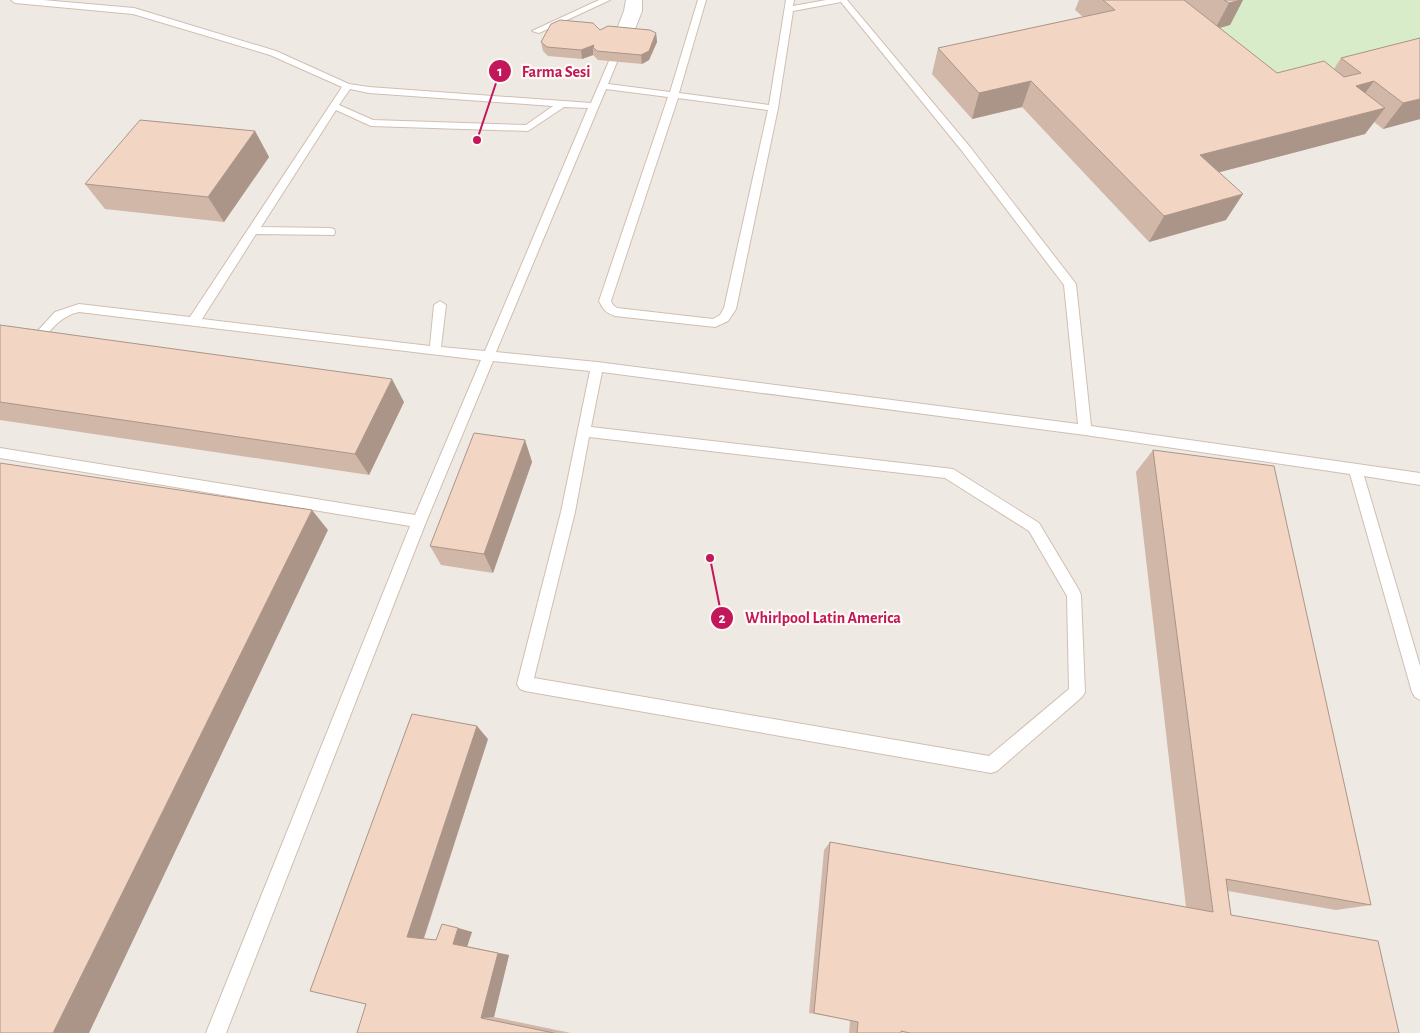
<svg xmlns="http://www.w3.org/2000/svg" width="1420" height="1033" font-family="'Alegreya Sans',sans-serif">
<rect width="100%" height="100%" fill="#fdf6ec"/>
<path fill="#efe9e4" d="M0,0H1174L1401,50L1420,61V1033H0Z"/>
<path fill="#d8ecc9" d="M1174,0H1420V61L1401,50L1280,82Z"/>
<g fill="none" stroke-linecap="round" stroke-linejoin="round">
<defs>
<path id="service" d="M11,0H43L134,8L276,51L349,84L369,87L591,103L615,47L619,44L623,47L608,84L670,92L698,0H706L679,93L769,105L786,0H794L793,6L826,0H847L970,147L1076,284L1091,426L1420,473V485L1364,476L1420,666V700L1415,697L1412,692L1350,474L1085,435L602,372L591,427L953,469L1039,523L1079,590L1081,595L1085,692L1082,697L997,771L991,773L525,691L520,689L517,684L561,512L590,371L493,361L426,522L226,1033H206L410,526L0,458V448L415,515L481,360L79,312C61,316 52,328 41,342H33L31,339L33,336L55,312L79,304L190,317L342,87L270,55L133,14L15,3ZM841,2L962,151L1064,285L1078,424L597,362L496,352L606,89L668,97L599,301C603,309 606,313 615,316L715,327L728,321L736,309L778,108L793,11ZM350,89L369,93L553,106L526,125L373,120L339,105ZM678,98L768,110L724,308L720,315L713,319L617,308L613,305L611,301ZM564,107L588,108L485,351L441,347L446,305L440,301L434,305L430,346L202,319L256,234L334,235L335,232L334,229L330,228L261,227L336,110L371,126L528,131ZM589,437L945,478L1029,531L1067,596L1069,689L989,756L534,678L575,512Z
M599,0H610L539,33L532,31Z"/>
<path id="minor" d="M626,0H642V11L628,47L625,51L619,52L613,51L610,47L624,11Z"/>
</defs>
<use href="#service" stroke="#d1beb0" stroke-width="2"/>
<use href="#minor" stroke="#d1beb0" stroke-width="2"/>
<use href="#service" fill="#fff" fill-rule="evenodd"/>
<use href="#minor" fill="#fff" fill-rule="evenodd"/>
</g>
<path fill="#d1b7a8" d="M1079,0H1243L1230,25L1220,28L1277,73L1334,69L1341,58L1420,38V119L1383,129L1374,122L1365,134L1219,172L1226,220L1149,242L1022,107L972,119L932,74L938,48L1083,17L1075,10Z
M600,30L656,33L657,42L649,60L642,64L598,60L593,55L582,59L548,56L543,51L541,42Z
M255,131L269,157L224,222L105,209L85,184Z
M0,325L404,402L369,475L0,420Z
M525,440L532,462L493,573L441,565L430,546Z
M1153,450L1371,905L1336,910L1228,891L1231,915L1399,1033H907L901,1032V1033H849L850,1020L809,1013L824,850L830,842L1186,907L1136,472Z
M488,739L424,939L436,940L458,928L472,932L467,946L509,955L494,1017L571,1033H357Z"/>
<path fill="#aa9588" d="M1241,0H1243L1230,25L1215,29L1229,3Z
M656,33L657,42L649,60L642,64L641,55Z
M594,45L593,47V55L582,59L581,50Z
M1031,81L1022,107L972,119L979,93Z
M1374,81L1355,107L1356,86Z
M1420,99V119L1383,129L1403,103Z
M1385,108L1365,134L1186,181L1200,155Z
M255,131L269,157L224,222L208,197Z
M1243,194L1226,220L1149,242L1164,216Z
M392,379L404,402L369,475L355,454Z
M525,440L532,462L493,573L484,554Z
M312,510L328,530L89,1033H53Z
M477,726L488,739L423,940L407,937Z
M458,928L472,932L467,947L453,944Z
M498,953L509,955L494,1017L481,1018Z"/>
<path fill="#f3d5c3" stroke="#aa9588" d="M1103,0H1184L1277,73L1324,61L1344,77L1361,73L1341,58L1420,38V99L1403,103L1374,81L1356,86L1385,108L1200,155L1243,194L1164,216L1031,81L979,93L938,48L1115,10Z
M1224,0H1241L1229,3Z
M560,20L593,23L600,30L608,26L650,30L656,33L649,51L641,55L597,51L593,47L594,45L581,50L547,47L541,42L551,24Z
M140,120L255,131L208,197L85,184Z
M0,325L392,379L355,454L0,402Z
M474,433L525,440L484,554L430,546Z
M1153,450L1274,466L1371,905L1226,879L1231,915L1378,941L1399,1033H910L901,1031V1033H857L858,1022L814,1013L830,842L1213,912Z
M0,463L312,510L53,1033H0Z
M412,714L477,726L407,937L436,940L442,924L458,928L453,944L498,953L481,1018L554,1033H357L366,1004L310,991Z"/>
<path fill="none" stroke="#c2185b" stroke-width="2" d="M477 140L500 71M710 558L722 618"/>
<g fill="#c2185b" stroke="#fffaf3" stroke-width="2">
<circle cx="477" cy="140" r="5"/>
<circle cx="710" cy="558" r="5"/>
<circle cx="500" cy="71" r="12"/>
<circle cx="722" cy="618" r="12"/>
</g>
<g font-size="15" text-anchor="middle" font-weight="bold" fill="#fff">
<text x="500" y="76">1</text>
<text x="722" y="623">2</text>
</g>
<g font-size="16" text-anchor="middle" font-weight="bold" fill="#c2185b" stroke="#fffaf3" stroke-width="4.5" stroke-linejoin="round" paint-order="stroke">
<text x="556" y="77">Farma Sesi</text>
<text x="823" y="623">Whirlpool Latin America</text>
</g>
</svg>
